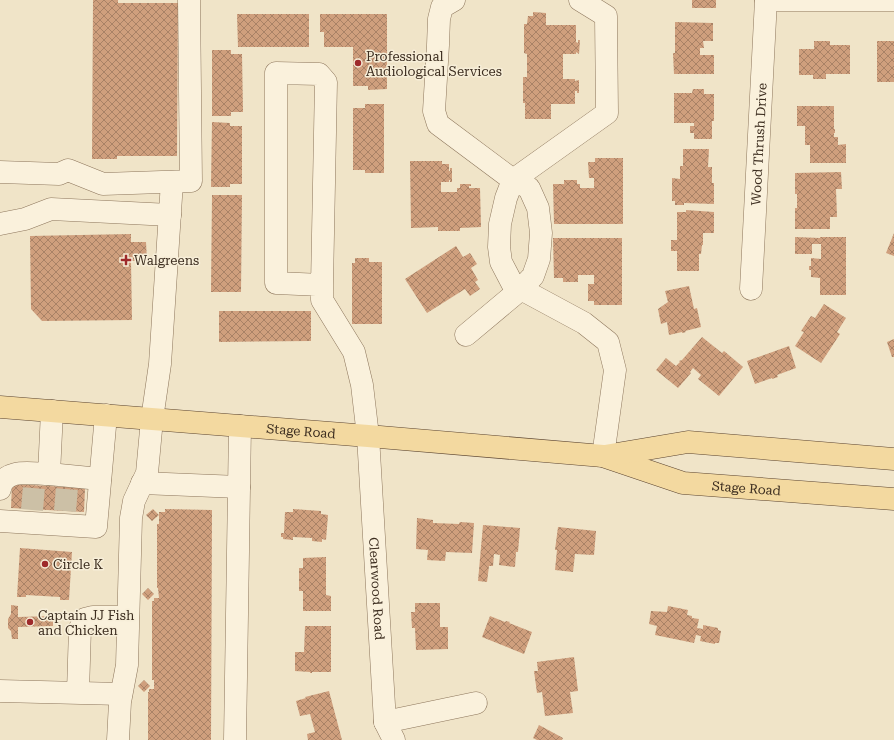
<svg xmlns="http://www.w3.org/2000/svg" width="894" height="740" font-family="'Roboto Serif',serif">
<defs>
<pattern id="building-cross-hatch" width="8" height="8" patternUnits="userSpaceOnUse"><rect width="8" height="8" fill="#cf9f7d"/><path d="M0 0l8 8M0 8l8-8" fill="none" stroke="#a98266"/></pattern>
</defs>
<rect width="100%" height="100%" fill="#f0e4c8"/>
<path fill="url(#building-cross-hatch)" d="M93,0H118V3H178L177,156H117V159H92Z
M692,0H716V8H692Z
M533,12L546,13V25H576V42L578,43V40H580L579,54L576,52V54H563V79H575V81L579,80V93H577V91H575V104H551V119H525V103H523V77H527V54L524,53V24H527L528,16H533Z
M237,14H309V47H238Z
M320,14H387V89L368,90V86H353V47H324V32H320Z
M675,22L713,23V41H703L704,48H700V55H714V74H674L673,53H675Z
M814,41H830V45H850V74H826V79H813V75H799V49H814Z
M877,41H894V82H877Z
M212,50H231V54H242L243,112H231V116H212Z
M693,89H704V94H714V121H712V139H694V133H690V126H694V123H674V93H692Z
M365,104H384V173H365V170H353V108H365Z
M797,106H834V129H835V133H834V137H838V145L846,144V163H810V145H805V126H797Z
M212,122L230,123V126H242V184H230V187H211Z
M683,149H709L708,167H712V183H714V204L684,203V205H675V201H672V178L680,179V166H683Z
M595,158H623V224H554L553,184H564V180H577V184H580V188H594V178H589L588,162H595Z
M410,161H442V164H449V171H450V168H452V182H450V180H449V182H441V192H457V188H460V184H471V186H469V188H480L481,227L460,228V231H438V227L411,228Z
M841,172L842,189H836L837,217H830V229H795V208H797V194H795V173Z
M212,195H242L241,292H211Z
M686,210L714,212V233H703V245H702L701,254H699V271H677V251H671V240H677V212H686Z
M894,233V256L886,253Z
M131,234V242H146L147,261H131L132,320L42,321L31,309L30,236Z
M795,237L820,238V237H846V295H820V278L811,277V270H809V266H811V258L821,259V244H812V254H795Z
M553,238H622V305H594V301H588V284H594V275H578V282H563V278H554Z
M456,246L463,257L470,253L477,264L471,268L478,280L475,282L480,289L470,296L465,289L427,313L405,279Z
M355,258H369V262H382V324H352V263H355Z
M689,286L694,309L697,308L701,327L685,331L686,332L682,333V332L669,335L667,322L661,324L658,309L668,302L665,291Z
M824,304L846,318L837,332L840,334L821,363L795,346L804,332L801,331L811,316L815,318Z
M219,311H311V341L219,342Z
M702,337L722,353L724,351L743,367L719,396L698,379L701,375L693,368L690,372L691,373L678,388L656,370L666,358L676,366L680,362L679,361L682,360Z
M894,339V357H892L887,342Z
M789,346L796,368L777,375L778,377L772,379V378L755,384L747,361Z
M12,484L85,488L84,512L11,508Z
M153,509L159,515L152,521L146,515Z
M165,509L212,510L211,740H148V692H149V689H154V680H152V601H154V598H159L158,588H157V524H159V512H165Z
M293,509L321,511V514L328,515L326,540L322,539V542L312,541V538L293,537V540L283,539V537H281V533H284L285,512H293Z
M417,518L433,520V523L459,524L460,522L474,523L472,553L446,552L445,561L427,560L428,550L416,549Z
M483,525L520,528L518,552H516L515,567L499,565L500,555L494,554L493,566H489L487,582L478,581Z
M558,527L596,531L594,555L575,554L573,572L555,570L557,550H555Z
M20,548L72,552L69,600H60V597L26,595V597H17Z
M326,557V595L331,596V611H303V591H299V568H303V558Z
M148,588L154,594L148,600L142,594Z
M415,603H440V627H448V649L416,650L415,628H412L411,612H415Z
M11,605L18,606V617L53,616V626L18,627V639H12L11,631L8,628V619L11,614Z
M668,606L688,610L687,615L692,616V618L699,619L697,628L703,629V625L718,628V630L721,631L719,643H715V644L700,641L701,636L696,635L694,643L655,635L657,626L649,624L651,611L667,612Z
M490,616L505,622L506,621L510,622L509,623L532,632L524,654L482,637Z
M305,626H331V672H312V673H310V672L295,671V652H304Z
M574,657L578,691L570,692L573,713L545,716L542,692L537,693L534,671H538L537,662Z
M144,680L150,686L144,692L138,686Z
M329,691L342,740H308L307,734L315,732L310,714L300,716L296,701L306,698L305,697Z
M539,725L563,738L562,740H537L533,738Z"/>
<g fill="none" stroke-linecap="round" stroke-linejoin="round">
<path stroke="#ccc0a6" stroke-width="22" stroke-dasharray="22 11" stroke-linecap="butt" d="M32,510L34,486
M65,511L67,487"/>
<defs>
<g id="minor">
<path d="M454,0L442,7L439,19L438,45L434,111L438,124L513,180L529,188L538,208L541,233L539,259L533,276L521,289L513,285L501,262L499,247L500,224L506,198L513,180L607,113L606,16L580,0"/>
<path d="M766,0H894"/>
<path d="M0,172L59,174L68,170L103,184L191,181L189,0"/>
<path d="M0,224L25,219L51,209L170,215"/>
<path id="s1" d="M322,285L276,283V73L319,74L326,82L322,285V300L354,352L362,385L368,436L385,722L394,740"/>
<path id="s2" d="M751,289L766,0"/>
<path d="M466,335L521,289L584,323L608,342L615,370L603,456"/>
<path d="M49,474L100,479"/>
<path d="M142,483L239,487"/>
<path d="M0,489C4,467 33,474 49,474L52,411"/>
<path d="M0,521L96,527L106,415"/>
<path d="M0,691L121,694"/>
<path d="M78,692L80,628L85,619L93,617H128"/>
<path d="M385,722L476,703"/>
<path d="M118,740L120,702L127,665L131,518L134,501L147,473L152,419L160,364L172,182"/>
<path d="M235,740L240,426"/>
</g>
<g id="major">
<path id="s3" d="M0,407L368,436L603,456L683,483L894,499"/>
<path d="M605,456L688,442L894,459"/>
</g>
</defs>
<use href="#minor" stroke="#8d765c" stroke-width="23"/>
<use href="#major" stroke="#5b4430" stroke-width="23"/>
<use href="#minor" stroke="#faf1dc" stroke-width="22"/>
<use href="#major" stroke="#f3d9a0" stroke-width="22"/>
</g>
<g fill="#9e2a2b" stroke="#f7eed8" stroke-width="1.5">
<circle cx="358" cy="63" r="4"/>
<path d="M124 254h4v4h4v4h-4v4h-4v-4h-4v-4h4z"/>
<circle cx="45" cy="564" r="4"/>
<circle cx="30" cy="622" r="4"/>
</g>
<g text-anchor="middle" stroke-width="3" stroke-linejoin="round" paint-order="stroke">
<g font-size="13" fill="#3d2e20" stroke="#f7eed8" text-anchor="start">
<text x="366" y="61">Professional<tspan x="366" dy="15">Audiological Services</tspan></text>
<text x="134" y="265">Walgreens</text>
<text x="53" y="569">Circle K</text>
<text x="38" y="620">Captain JJ Fish<tspan x="38" dy="15">and Chicken</tspan></text>
</g>
<g font-size="13" fill="#3d2e20" stroke="#f7eed8">
<text dy="5" stroke="none"><textPath href="#s2" startOffset="145">Wood Thrush Drive</textPath></text>
<text dy="5" stroke="none"><textPath href="#s3" startOffset="302">Stage Road</textPath></text>
<text dy="5" stroke="none"><textPath href="#s3" startOffset="753">Stage Road</textPath></text>
<text dy="5" stroke="none"><textPath href="#s1" startOffset="827">Clearwood Road</textPath></text>
</g>
</g>
</svg>
